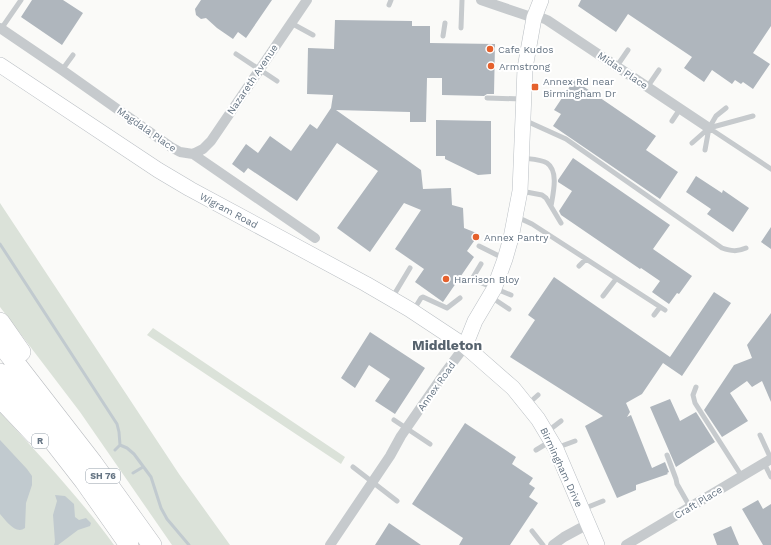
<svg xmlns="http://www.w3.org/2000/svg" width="771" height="545" font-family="'Work Sans',sans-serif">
<rect width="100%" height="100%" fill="#fafaf8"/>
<path fill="#dbe2d9" d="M0,203L179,474L230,545H172L80,412L0,307Z
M153,328L345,457L341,464L147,335Z
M0,412C39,455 80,498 114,545H0Z"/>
<path fill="#c1cacf" d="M0,440L27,469L32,476V485L26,503L25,528C16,535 6,521 0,514Z
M55,495L65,496L74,504L75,517L79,520L86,518L91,523L90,526L78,530L58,545H54L55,542L53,515L57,501Z"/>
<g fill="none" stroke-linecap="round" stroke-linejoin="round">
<path stroke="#c1cacf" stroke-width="3" d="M0,244L117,424L119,432L120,445
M120,445L127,448L134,454L151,477L161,508L167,519L189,545
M115,450L120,445
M133,473L143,467"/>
</g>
<path fill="#afb6bd" d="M32,0H63L83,13L62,45L21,17Z
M201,0H272L246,38L238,32L233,39L217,28L206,18L201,19L196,15L195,9Z
M581,0H771V26L753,53L770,64L753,89L743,82L741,84L735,80L732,84L712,70L704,82L684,68L692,57L628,14L616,32L578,6Z
M335,20L412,21V26H430V43L495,44L494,94H487L484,96L442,95V78H427L426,122H410V112L336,110L421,170L423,189L451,188L452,205L463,208L464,228L479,234L467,251L474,257L443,302L415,282L424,269L395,249L421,210L404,203L370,252L337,228L378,171L337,143L297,201L248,168L244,173L232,164L246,144L258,153L270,136L291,151L310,124L317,129L331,108L333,95L307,94L308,48L334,49Z
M574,80L656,136L646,150L678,172L660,199L553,126L561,114L554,110Z
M436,120L491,121V174L478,175L445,159V156H436Z
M573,158L670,225L653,249L692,276L679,294L677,293L669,304L652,292L660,281L641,268L640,269L561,215L559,211L572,191L558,182V180Z
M696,176L722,193L723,190L749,208L733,232L707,214L711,209L686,192Z
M771,227V249L761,242Z
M554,277L670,357L714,292L731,303L682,376L663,363L642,394L626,403L630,412L627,417L631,415L652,468L665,462L669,472L667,473L668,474L636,485V490L617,498L585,426L603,416L510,357L535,320L528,315Z
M771,313V402L762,381L752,387L747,381L730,393L748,421L722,437L704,410L734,365L752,358L747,345Z
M370,332L425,368L395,414L375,401L390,379L369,365L355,388L341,378Z
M670,399L680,421L696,412L715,442L676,467L650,407Z
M465,423L516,457L512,464L533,478L529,484L535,488L529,497L538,503L510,545H459L463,538L412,504Z
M758,500L763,509L771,504V545H763L742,509Z
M389,523L421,545H375Z
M731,526L739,545H717L713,534Z"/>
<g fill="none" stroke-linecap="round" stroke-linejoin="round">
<defs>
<path id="secondary" d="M0,65L158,170L190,189L366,284L409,309L465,346L513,388L538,419L556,449L597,545
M465,346L475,321L494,289L505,259L511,238L520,191L525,68L534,18L541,0"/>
<path id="highway" d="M0,322L21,352
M0,343L93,463L152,545
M0,373L84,481L129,545
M0,398L35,435"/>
</defs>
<use href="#secondary" stroke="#babfc4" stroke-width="16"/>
<use href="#highway" stroke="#b9bcc0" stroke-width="20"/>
<path stroke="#c6cacd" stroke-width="5" d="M389,5L391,0
M291,23L313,35
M461,28L462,0
M1,29L21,0
M443,36L445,23
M236,54L277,81
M617,66L628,50
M62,70L73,55
M648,86L659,70
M487,98L522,99
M726,108L716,116L709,128L753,116
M524,120L566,139L722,248C731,251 737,252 746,248
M672,121L680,109
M709,128L771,169
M692,143L709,128L705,150
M522,158C529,159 541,159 547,163C559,171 553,194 551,206
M521,191L542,195L546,198L561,223
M517,217L532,224L665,310
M479,246L503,258
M481,264L472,279L511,295
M579,266L586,259
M603,296L616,279
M491,297L509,309
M392,298L410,268
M413,311L421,298L423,297L447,308L460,298
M654,315L660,307
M696,387L693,395L695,403L741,475
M528,404L538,395
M394,420L430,444
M548,431L561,421
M760,435L771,459
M556,448L575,441
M536,450L551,441
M667,455L676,479L677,484L690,507
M764,463L771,477
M353,467L397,501
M583,509L603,501
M532,531L543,545"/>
<path stroke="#c6cacd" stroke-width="10" d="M481,0L534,18
M535,15L547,20L709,128
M0,28L62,70L171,147L180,152L193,154L315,238
M193,154L203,149L211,141L307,0
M330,545L390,456L401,436L444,374L465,346
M553,545L564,537L588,524
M626,545L771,459"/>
<use href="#secondary" stroke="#fff" stroke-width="15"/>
<use href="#highway" stroke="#fff" stroke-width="19"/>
</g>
<g fill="#e5612d" stroke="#fff" stroke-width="1.5">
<circle cx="490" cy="49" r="4"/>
<circle cx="491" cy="66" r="4"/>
<rect x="531" y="83" width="8" height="8" rx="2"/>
<circle cx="476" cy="237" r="4"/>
<circle cx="446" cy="279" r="4"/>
</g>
<g text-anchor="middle" stroke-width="4" stroke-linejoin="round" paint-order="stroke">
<g fill="#fff" stroke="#939ea8" stroke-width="1">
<rect x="32" y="434" width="16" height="14" rx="3"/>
<rect x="86" y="469" width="34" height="14" rx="3"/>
</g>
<g font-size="9" font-weight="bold" fill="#657483">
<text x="40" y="444">R</text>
<text x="103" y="479">SH 76</text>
</g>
<g font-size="10" fill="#657483" stroke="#fff" text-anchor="start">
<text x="498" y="53">Cafe Kudos</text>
<text x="499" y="70">Armstrong</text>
<text x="543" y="85">Annex Rd near<tspan x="543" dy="12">Birmingham Dr</tspan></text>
<text x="484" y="241">Annex Pantry</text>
<text x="454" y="283">Harrison Bloy</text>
</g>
<g font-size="10" fill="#657483" stroke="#fff">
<text transform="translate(623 70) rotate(34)" y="4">Midas Place</text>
<text transform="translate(252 79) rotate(-56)" y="4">Nazareth Avenue</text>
<text transform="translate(147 129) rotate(35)" y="4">Magdala Place</text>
<text transform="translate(229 210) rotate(28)" y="4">Wigram Road</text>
<text transform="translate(436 386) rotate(-55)" y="4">Annex Road</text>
<text transform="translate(562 467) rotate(65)" y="4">Birmingham Drive</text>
<text transform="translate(698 502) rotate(-31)" y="4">Craft Place</text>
</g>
<g font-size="14" font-weight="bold" fill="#57636e" stroke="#fff">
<text x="447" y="350">Middleton</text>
</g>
</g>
</svg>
